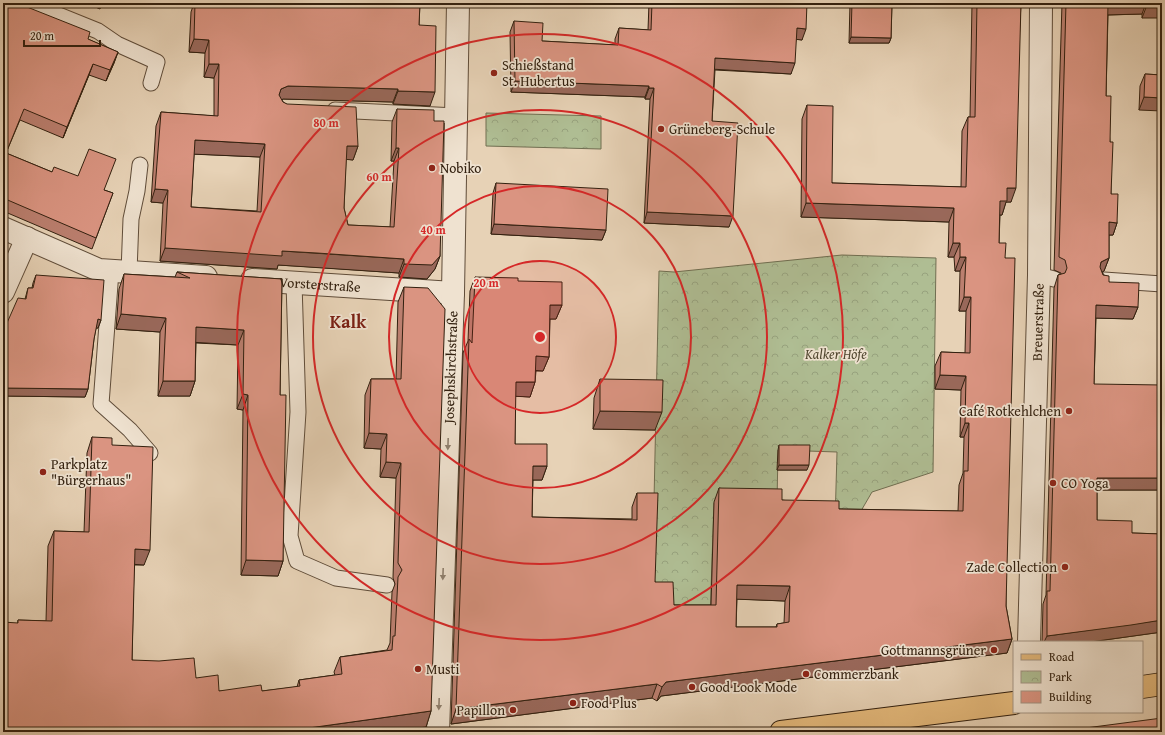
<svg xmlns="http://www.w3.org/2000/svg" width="1165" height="735" font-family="'Gentium Book Plus',serif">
<defs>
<pattern id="park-crowns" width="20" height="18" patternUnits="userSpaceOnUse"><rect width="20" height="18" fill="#afbd93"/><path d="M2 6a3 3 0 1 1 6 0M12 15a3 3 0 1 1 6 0" fill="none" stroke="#97a27e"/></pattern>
</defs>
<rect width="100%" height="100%" fill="#e7d2b6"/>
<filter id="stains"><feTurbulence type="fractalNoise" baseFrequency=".005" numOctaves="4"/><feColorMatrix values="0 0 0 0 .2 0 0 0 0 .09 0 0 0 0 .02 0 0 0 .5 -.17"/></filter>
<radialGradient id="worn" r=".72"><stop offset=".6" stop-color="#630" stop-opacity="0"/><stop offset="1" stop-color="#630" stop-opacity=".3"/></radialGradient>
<path fill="url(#park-crowns)" stroke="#706e51" d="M486,113L601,116V149L486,146Z
M842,255L936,258L933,472L872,492L854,523H835L837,452L778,450L777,503H714L710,618H671L652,592L659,271L674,272Z"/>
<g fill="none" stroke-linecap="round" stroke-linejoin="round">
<defs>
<path id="service" d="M29,3L98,31L117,44L157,62L151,83
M335,110L456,116
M111,271L101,404L130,430L150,453
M129,272L131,219L137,191L140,165
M1039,275L1054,279
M1104,280L1162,284
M294,283L298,412L290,536L297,561L336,578L387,585"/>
<g id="minor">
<path d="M3,228L99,270L206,277"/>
<path id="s1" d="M252,280L453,293"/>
<path d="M3,292L27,238"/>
<path id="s2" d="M1029,642L1039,275L1041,3"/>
<path id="s3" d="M438,732L453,293L458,3"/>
</g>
<path id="primary" d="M1142,687L1162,684
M781,732L1014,703"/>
</defs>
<use href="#service" stroke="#5f4c39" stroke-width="17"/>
<use href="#minor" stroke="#5f4c39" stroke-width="24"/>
<use href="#primary" stroke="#32200f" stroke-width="24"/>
<use href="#service" stroke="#efe2d0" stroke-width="15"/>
<use href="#minor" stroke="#efe2d0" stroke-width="22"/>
<use href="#primary" stroke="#e4b97b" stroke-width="22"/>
</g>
<path fill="#bb7f6f" stroke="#32200f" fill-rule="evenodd" d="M3,3L118,52L114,63L106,81L89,75L63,138L20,120L6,153L52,172L113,193L92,249L3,211Z
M86,3H102L100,9Z
M194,3H341L388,5V3H420L419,25L430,106L393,104V102L283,99L282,100L283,102L358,146L353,160L346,159L344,208L348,225L390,227L394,161H391L392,122L397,109L434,121L440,256L435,269L427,279L399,277V273L312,267L278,265L277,269L160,261L163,203L151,202L156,126L161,112L214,116V78L204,77L205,53L189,52L191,12ZM194,154L260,157L257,211L191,207Z
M649,3H807L802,40L796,39L791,74L715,70L712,121L729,227L644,223L650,99H645V97L511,92L510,32L514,21L542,41L615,45V39L619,28L648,30Z
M850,3H892L891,38L889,43H849Z
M972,3H1021L1011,202H1006L1002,215H1000L999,243L1005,258L1006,606L1012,639L1007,653L661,696L657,701L652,698L451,724L463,353L468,341L470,291L475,277L562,305L556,319H550L549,357L543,371H536L535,382L530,397L515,396V444L547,466L542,480H533L532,517L632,519V507L637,493L655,582L674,605H711L714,502L719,488L782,500L839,509L958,511L959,485L963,473L964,437H960L961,390L935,389V366L941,352L965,353L966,311H959L960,271H955L954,257H948L949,222L801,217L802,119L807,105L832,183L961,187L962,131L968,117H970ZM737,599L785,601L784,623L777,624L776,627H736Z
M1062,3H1162L1142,18V14L1108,15L1106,96L1110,142L1111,194L1117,223L1113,235H1109V258L1104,271L1102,272L1109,282L1138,307L1133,319L1096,318L1094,384L1162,490H1097V520L1132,533L1162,534V632L1090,642H1042L1043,604L1046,595L1054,288L1058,275L1061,274V273L1054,270Z
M1145,74L1162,75L1139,110L1140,86Z
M496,183L606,230L602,240L491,234L493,193Z
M177,272L282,279L280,395L283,561L278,576L241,575L243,410L237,409L238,345L196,343L195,381L190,396H158L160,332L116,329L119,289L124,274L175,277Z
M36,275L101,320L98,328H96L94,339L88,389L85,397L3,396V332L25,299L28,288H32L33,283Z
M404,287L431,711L426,727L3,732L18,620L46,621L48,546L54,531L84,532L87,453L92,437L112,445L144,565H134L132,660L196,678L219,691H262L297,687L299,680L335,675L334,672L340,657L387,650L390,643L392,592L395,584L393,578L396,478L380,477L381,449L364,448L365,395L371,379H396L398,302Z
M600,379L655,430L593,429L594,398Z
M779,445L807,470H777L778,450Z"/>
<path fill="#99685a" stroke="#32200f" d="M1108,3H1146L1142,14L1104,15Z
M1147,5L1162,6V18H1142Z
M797,28L806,29L802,40L793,39Z
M851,37L891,38L889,43H849Z
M194,39L209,40L205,53L189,52Z
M118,52L114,63L106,81L110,70Z
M715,58L795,63L791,74L711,69Z
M93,64L89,75L63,138L67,127Z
M209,64H219L214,78L204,77Z
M515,81L649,86L645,97L511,92Z
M288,86L398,89L393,102L283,99L276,103L281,89Z
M649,88H654L650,99H645Z
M398,91L435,92L430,106L393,104Z
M1144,97L1162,98V111L1139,110Z
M195,140L265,144L260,157L190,154Z
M347,146H358L353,160L342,159Z
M396,148H399L394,161H391Z
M1007,188H1016L1011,202H1006L1002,215H995L1000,201Z
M155,189L168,190L163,203L151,202Z
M806,203L954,208L949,222L801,217Z
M647,212L733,216L729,227L644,223Z
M1109,222L1117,223L1113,235H1105Z
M494,224L606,230L602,240L491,234Z
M953,243H960L954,257H948Z
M165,248L282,251L404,259L399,273L278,265L277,269L160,261Z
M440,256L435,269L427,279L399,277L404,264Z
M960,257H966L960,271H955Z
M1109,258L1104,271L1097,275L1101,262Z
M964,297H971L966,311H959Z
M550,305H562L556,319H545Z
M1096,305L1138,307L1133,319L1092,318Z
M121,314L166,318L160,332L116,329Z
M98,319L101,320L98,328H95Z
M196,327L244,330L238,345L190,342Z
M536,356L549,357L543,371L531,370Z
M940,375L966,376L961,390L935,389Z
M163,381H195L190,396H158Z
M516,382H535L530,397L510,396Z
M3,388L88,389L85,397L3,396Z
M243,394L248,395L243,410L237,409Z
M600,411L662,412L655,430L593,429Z
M965,423H969L964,437H960Z
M369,433L387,434L381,449L364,448Z
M386,462L401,463L396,478L380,477Z
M779,465H809L807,470H777Z
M533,466H547L542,480H528Z
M1097,478H1162V490H1092Z
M135,549L150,550L144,565L129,564Z
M246,560L283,561L278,576L241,575Z
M737,585L790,586L785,601L732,599Z
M1162,620V632L1090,642H1044L1047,636Z
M1012,639L1007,653L661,696L657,701L662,687L666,682Z
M657,684L652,698L451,724L456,709Z
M431,711L426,727L388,732H280Z"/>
<path fill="#da9481" stroke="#32200f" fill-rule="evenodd" d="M3,3H17L90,32L88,39L118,52L110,70L93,64L67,127L24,109L6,153L52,172L54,167L78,176L89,149L116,159L104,190L113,193L96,238L3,198Z
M195,3H341L393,5V3H420L419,25L436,26L435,92L398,91V89L288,86L281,89L279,95L283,102L287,104L356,107L358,146H347L344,208L348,225L394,227L399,148H396L397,109L434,110V121H444L440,256L432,265L404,264V259L317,253L282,251V256L165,248L168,190L155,189L161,112L218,116L219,64H209V40L194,39ZM195,140L265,144L261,212L191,207Z
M652,3H807L806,29L797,28L795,63L715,58L712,121L738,123L733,216L647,212L654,88H649V86L515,81L514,21L543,23L542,41L618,45L619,28L651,30Z
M852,3H892L891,38L851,37Z
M977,3H1021L1016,188H1007V201H1000L999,243H1006L1005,258H1015L1006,606L1012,639L666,682L662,687L657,684L456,709L469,339L472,343L475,277L518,278V281L562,282V305H550L549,357L536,356L535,382H516L515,444H547V466H533L532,517L637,520V493H658L655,582H673L674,605H716L719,488L782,489V500L839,501V509L963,511L964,471H968L969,423H965L966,376L940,375L941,352L970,353L971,297H964L966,257H960V243H953L954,208L806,203L807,105L833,106L832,183L966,187L968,117H975ZM737,585L790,586L789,622L777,624V627H736Z
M1066,3H1108L1106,96H1111L1110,142H1113L1111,194H1118L1117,223L1109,222V258L1101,262L1100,267L1103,275L1109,276V282L1139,283L1138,307L1096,305L1094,384L1162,385V478H1097V520L1132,521V533L1162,534V620L1131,625L1047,636V591H1050L1058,275L1065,273L1067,268L1065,260L1059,257Z
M1147,3H1162V6L1147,5Z
M1145,74L1162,75V98L1144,97Z
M496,183L608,189L606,230L494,224Z
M177,272L282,279L280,395H286L283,561L246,560L248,395L243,394L244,330L196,327L195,381H163L166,318L121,314L124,274L190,278Z
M36,275L104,280L101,320L98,319L94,339L88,389L3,388V332L18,298L26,299L28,288H33Z
M404,287L428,288L445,309L431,711L280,732H3V622L18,623V620L52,621L54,531L89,532L92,437L112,438V445L153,447L150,550L135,549L132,660L159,661L194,658L196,678L218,675L219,691L261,685L262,691L300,686L299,680L342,674L340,657L392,650L393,636H395L398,577L402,570L398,563L401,463L386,462L387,434L369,433L371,379H401Z
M600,379L663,380L662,412L600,411Z
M779,445H810L809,465H779Z
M1162,718V732H1055Z"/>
<defs><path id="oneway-solid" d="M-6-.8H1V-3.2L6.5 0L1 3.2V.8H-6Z"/></defs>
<g fill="#908170">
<use href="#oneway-solid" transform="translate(448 444) rotate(92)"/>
<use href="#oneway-solid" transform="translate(443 574) rotate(92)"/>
<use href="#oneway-solid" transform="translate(439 704) rotate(92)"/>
</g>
<circle cx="540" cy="337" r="76" fill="#d62828" fill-opacity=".12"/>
<g fill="none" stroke="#d62828" stroke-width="2">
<circle cx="540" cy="337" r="76"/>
<circle cx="540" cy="337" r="151"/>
<circle cx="540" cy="337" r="227"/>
<circle cx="540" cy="337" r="303"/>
</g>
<g fill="#8f2418" stroke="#efe2d0" stroke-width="1.5">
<circle cx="494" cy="73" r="4"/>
<circle cx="661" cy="129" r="4"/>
<circle cx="432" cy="168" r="4"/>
<circle cx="1069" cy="411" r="4"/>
<circle cx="43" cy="472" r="4"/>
<circle cx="1053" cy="483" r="4"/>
<circle cx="1065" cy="567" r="4"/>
<circle cx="994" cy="650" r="4"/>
<circle cx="418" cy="669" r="4"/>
<circle cx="806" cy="674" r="4"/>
<circle cx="692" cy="687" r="4"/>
<circle cx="573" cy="703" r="4"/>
<circle cx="513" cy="710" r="4"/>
</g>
<g text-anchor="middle" stroke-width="3.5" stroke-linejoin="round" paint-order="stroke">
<g font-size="14" fill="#32200f" stroke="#efe2d0" text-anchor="start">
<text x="502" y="70">Schießstand<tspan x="502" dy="16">St. Hubertus</tspan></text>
<text x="669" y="134">Grüneberg-Schule</text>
<text x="440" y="173">Nobiko</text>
<text x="1061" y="416" text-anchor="end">Café Rotkehlchen</text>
<text x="51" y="469">Parkplatz<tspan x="51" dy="16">"Bürgerhaus"</tspan></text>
<text x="1061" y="488">CO Yoga</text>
<text x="1057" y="572" text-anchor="end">Zade Collection</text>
<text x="986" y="655" text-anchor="end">Gottmannsgrüner</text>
<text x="426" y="674">Musti</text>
<text x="814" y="679">Commerzbank</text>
<text x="700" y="692">Good Look Mode</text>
<text x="581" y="708">Food Plus</text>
<text x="505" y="715" text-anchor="end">Papillon</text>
</g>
<g font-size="14" fill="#32200f" stroke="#efe2d0">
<text dy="5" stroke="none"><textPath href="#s1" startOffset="68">Vorsterstraße</textPath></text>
<text dy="5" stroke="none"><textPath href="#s2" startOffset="320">Breuerstraße</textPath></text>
<text dy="5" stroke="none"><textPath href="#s3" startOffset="365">Josephskirchstraße</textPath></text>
</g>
<g font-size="14" font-style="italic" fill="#514730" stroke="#efe2d0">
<text x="836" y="359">Kalker Höfe</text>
</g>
<g font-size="18" font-weight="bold" fill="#7a1f14" stroke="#efe2d0">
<text x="348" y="328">Kalk</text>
</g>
</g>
<circle cx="540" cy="337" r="6" fill="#d62828" stroke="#efe2d0" stroke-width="2"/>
<g font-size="12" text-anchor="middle" font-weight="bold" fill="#d62828" stroke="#efe2d0" stroke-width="3.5" stroke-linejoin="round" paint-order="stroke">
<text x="326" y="127">80 m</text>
<text x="379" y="181">60 m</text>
<text x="433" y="234">40 m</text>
<text x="486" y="287">20 m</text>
</g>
<rect width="1165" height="735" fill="none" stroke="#e7d2b6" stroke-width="16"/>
<rect x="4" y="4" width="1157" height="727" fill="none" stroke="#32200f" stroke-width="2"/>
<rect x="8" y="8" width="1149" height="719" fill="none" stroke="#32200f"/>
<rect x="1013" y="641" width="130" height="72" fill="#efe2d0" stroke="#a39483"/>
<rect x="1021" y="654" width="20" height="6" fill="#e4b97b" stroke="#a39483"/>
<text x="1049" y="661" font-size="12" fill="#32200f">Road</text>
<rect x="1021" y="671" width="20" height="12" fill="url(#park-crowns)" stroke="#a39483"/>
<text x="1049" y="681" font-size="12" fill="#32200f">Park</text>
<rect x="1021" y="691" width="20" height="12" fill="#da9481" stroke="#a39483"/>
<text x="1049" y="701" font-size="12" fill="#32200f">Building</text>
<path d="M24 40v6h76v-6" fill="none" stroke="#32200f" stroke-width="2"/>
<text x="30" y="40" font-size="12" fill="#32200f" stroke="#efe2d0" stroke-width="3" paint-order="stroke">20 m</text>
<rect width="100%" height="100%" filter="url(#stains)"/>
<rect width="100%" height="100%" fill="url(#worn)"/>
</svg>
